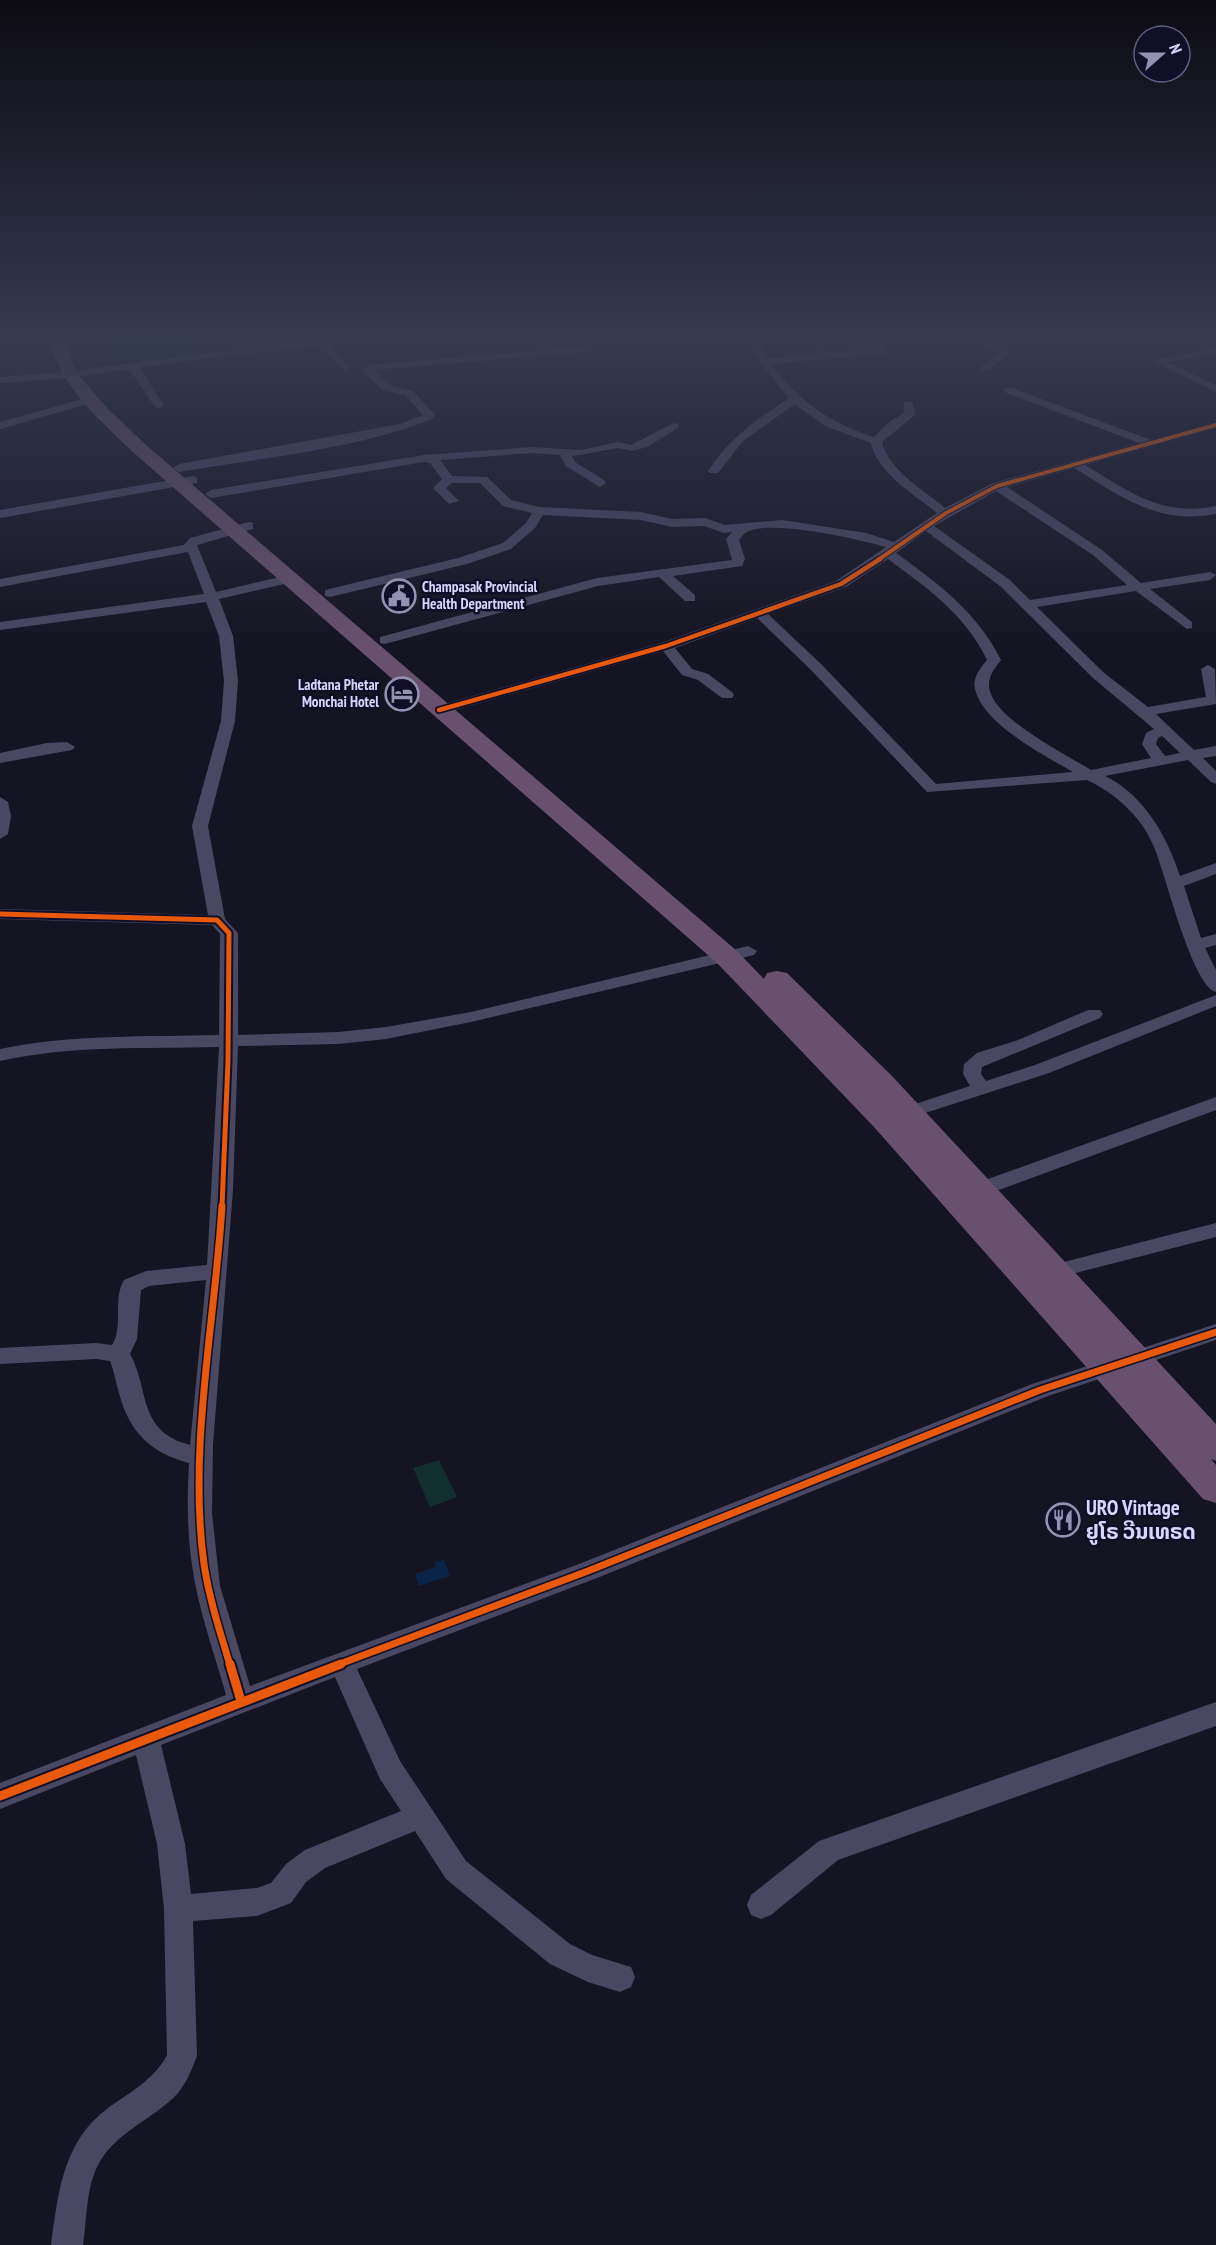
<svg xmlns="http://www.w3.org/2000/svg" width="1216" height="2245" font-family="'PT Sans Narrow','Noto Sans Lao',sans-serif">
<rect width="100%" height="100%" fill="#151422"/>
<path fill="#112f2e" d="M182,335L194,353L128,361L117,341Z
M439,1460L457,1497L430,1507L413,1468Z"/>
<path fill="#0a2349" d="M444,1560L450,1576L419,1586L415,1574L436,1567L434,1562Z"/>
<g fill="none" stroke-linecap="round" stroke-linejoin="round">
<path fill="#484863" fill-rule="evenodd" d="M232,335H243L258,347L357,335H383L378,338L328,344L350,368L345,371L318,345L139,367L164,405L159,408L155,407L129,369L70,378L0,383V377L63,372L247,348Z
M746,335H756L767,359L817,353L806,335H816L827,352L872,349L865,335H875L884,352L883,354L771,364C798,400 831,424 874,437L888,423L904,413V402H912L916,414L882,442C889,471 924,490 945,508L993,483L1139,443L1004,392V388H1012L1151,440L1216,422V428L1085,465C1130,492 1161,517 1216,506V514C1157,525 1122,497 1074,468L1007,487L1102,550L1141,583L1210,572L1216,575L1210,580L1150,589L1192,622V628L1187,629L1136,591L1037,607L1103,672L1148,707L1206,697L1201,669L1208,665L1215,669L1216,704L1156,714L1194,750L1216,746V756L1203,758L1216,771V784L1211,782L1188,760L1105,776C1144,795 1167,836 1180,876L1216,863V874L1184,886L1201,938L1216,934V945L1205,948L1216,970V992C1192,986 1165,872 1154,847C1142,817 1115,793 1087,780L927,792L811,670L757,618L675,648L692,669L708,674L732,692L734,695L732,698H722L698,680L682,675L663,651L444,713H434L432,710L434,707L661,643L836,581L886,547C858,539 775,520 749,531C745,532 741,537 739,540L745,559L742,566L673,576L695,595V601H685L659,577L598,586L385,644L380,643V637L597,578L732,560L726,539L732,532L724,533L704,526L672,527L641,520L543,515L535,528L511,549L467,564L330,597L325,596V590L458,558L503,543L526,523L532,513L503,506L480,483H452L446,488L459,501L449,504L433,488L442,479L430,463L424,462L211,498L205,494L211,490L424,455L532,447L581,450L618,442L631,445L674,423L678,424V428L647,447L631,451L618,448L572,456L575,462L604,480L606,483L600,487L566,466L560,455L532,453L440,460L452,476L487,477L511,500L539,507L641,512L672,519L705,518L725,525L782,520L866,533L894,542L937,513C914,494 878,474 871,443L825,426L795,404L743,441L718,473H710L708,471C729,438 757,419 789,398L757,358ZM996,491L1093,555L1127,585L1030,600L1010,580L934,526ZM926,531L1000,586L1093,678L1154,729L1146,733L1142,744L1151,758L1091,770C1067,755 989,717 989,685C989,675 995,668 1001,660C977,612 938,583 896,553ZM888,559C927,588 965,614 987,660C981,667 972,678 975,689C983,724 1044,755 1073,772L936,784L821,664L768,614L846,587ZM1162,736L1180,753L1165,756L1156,744L1158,738Z
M959,335H972L1007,349L1008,355L989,370H981V366L998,353Z
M589,346L593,347V351L375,370L391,386L413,391L434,414V418C360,449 259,458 179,472L173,468L179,464L400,424L423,415L405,395L383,390L364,373L363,371L368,365Z
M1213,348L1216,349V353L1168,362L1216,385V392L1152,361Z
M90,397L94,398V402L0,429V422Z
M193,476L197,477V483L0,518V510Z
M249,522L253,523V529L197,545L216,592L292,574L298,578L297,581L219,599L233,636L238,681L235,721L208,826L225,919L238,933V1035L338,1032L386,1027L471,1012L748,946L757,951L754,955L471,1022L386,1039L338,1044L238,1046L233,1190L213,1445L212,1513L220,1586L250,1686L579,1564L1032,1384L1216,1324V1340L1048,1396L597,1578L357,1669L400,1761L466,1861L570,1944L592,1955L631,1967L635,1977L631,1987L620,1992L588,1982L550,1964L446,1879L415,1831L325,1868L306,1882L291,1903L257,1916L193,1921L197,2056C192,2069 187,2082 178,2093C154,2119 117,2131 99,2163C86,2186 87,2219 83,2245H51C58,2193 63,2141 108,2108C129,2093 155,2079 167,2055L164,1909L157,1844L136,1755L0,1809V1783L226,1695C214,1652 198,1609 192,1565C187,1531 187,1497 189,1463C151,1453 129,1432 119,1393C116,1383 114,1371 110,1361L96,1359L0,1364V1348L96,1343L112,1345C124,1326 112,1300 124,1280L146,1271L207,1265L219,1047C146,1049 71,1045 0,1061V1049C71,1034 147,1037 219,1035L220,934L212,925L0,919V909L208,915L192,826L221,721L224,681L219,636L206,602L0,630V622L204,594L188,552L0,587V579L184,545L190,538ZM206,1280L190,1445C137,1431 150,1390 130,1354L137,1339L141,1290L149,1286ZM335,1677L380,1779L401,1811L305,1850L286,1864L271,1883L257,1888L191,1894L185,1844L161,1745Z
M67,742L75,747L72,750L0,763V753L47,743Z
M0,797L8,802L11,816L8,834L0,839Z
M1216,995V1006L1049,1073L910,1118L903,1116L900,1112L903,1108L970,1086L963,1074L964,1064L977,1053L1018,1040L1088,1010H1100L1103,1014L1100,1018L982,1067L981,1074L986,1081L1035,1065Z
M1216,1097V1110L988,1194H974L971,1189L974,1184Z
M1216,1223V1237L1056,1278L1048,1276L1045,1271L1048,1266L1056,1264Z
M1216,1702V1726L838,1860L771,1915L761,1919L751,1915L747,1905L751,1895L819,1841Z"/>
<path fill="#67516e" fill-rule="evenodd" d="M48,335H62L76,372L107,408L146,445L737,951L764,979L767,973L777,971L787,973L892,1076L1216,1424V1461L1211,1459L1216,1465V1503L1203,1499L874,1127L717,963L134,453C97,417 59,386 48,335Z"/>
<defs>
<path id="cycleway-far4" d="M878,560L946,513L997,486L1216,425"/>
<path id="cycleway-far3" d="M439,710L666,646L841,584L880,559"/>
<path id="cycleway-far2" d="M0,914L217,920L229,933L228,1061L222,1207"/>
<path id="cycleway-far1" d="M222,1206C215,1322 188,1448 204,1564C209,1598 220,1632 230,1665
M337,1665L588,1571L1040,1390L1216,1332"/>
<path id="cycleway" d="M230,1664L241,1701
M0,1796L341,1664"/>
</defs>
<use href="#cycleway-far4" stroke="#110e28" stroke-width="6"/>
<use href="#cycleway-far3" stroke="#110e28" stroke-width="8"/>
<use href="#cycleway-far2" stroke="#110e28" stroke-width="9"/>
<use href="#cycleway-far1" stroke="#110e28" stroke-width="10"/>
<use href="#cycleway" stroke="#110e28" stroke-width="13"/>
<use href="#cycleway-far4" stroke="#e8590c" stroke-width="4"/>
<use href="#cycleway-far3" stroke="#e8590c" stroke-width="4.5"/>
<use href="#cycleway-far2" stroke="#e8590c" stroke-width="5"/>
<use href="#cycleway-far1" stroke="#e8590c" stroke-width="7"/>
<use href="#cycleway" stroke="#e8590c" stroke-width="9"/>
</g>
<linearGradient id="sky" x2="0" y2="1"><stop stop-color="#0c0b13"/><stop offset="0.52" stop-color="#353a4f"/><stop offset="1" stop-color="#353a4f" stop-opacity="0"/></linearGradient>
<rect width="1216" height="649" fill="url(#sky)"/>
<defs>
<symbol id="civic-ring" viewBox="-11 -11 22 22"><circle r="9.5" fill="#110e28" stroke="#9491b2" stroke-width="1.5"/><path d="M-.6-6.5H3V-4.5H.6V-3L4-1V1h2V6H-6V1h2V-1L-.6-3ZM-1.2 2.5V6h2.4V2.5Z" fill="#9491b2"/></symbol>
<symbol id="hotel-ring" viewBox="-11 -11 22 22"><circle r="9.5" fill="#110e28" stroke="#9491b2" stroke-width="1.5"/><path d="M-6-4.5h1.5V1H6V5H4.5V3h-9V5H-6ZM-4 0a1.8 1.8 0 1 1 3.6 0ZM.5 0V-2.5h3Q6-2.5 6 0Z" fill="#9491b2"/></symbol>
<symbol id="restaurant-ring" viewBox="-11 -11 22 22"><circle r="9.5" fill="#110e28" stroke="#9491b2" stroke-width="1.5"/><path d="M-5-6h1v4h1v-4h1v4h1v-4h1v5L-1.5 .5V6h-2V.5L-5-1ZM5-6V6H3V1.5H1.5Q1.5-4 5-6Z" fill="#9491b2"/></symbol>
</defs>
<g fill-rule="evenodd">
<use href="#civic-ring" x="380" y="577" width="38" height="38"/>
<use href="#hotel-ring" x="383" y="675" width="38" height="38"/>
<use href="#restaurant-ring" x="1044" y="1501" width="38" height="38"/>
</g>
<g text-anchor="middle" stroke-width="5" stroke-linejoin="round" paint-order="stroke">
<g font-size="15" font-weight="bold" fill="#d8d5ff" stroke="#110e28" text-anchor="start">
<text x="422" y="592">Champasak Provincial<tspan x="422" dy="17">Health Department</tspan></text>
<text x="379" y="690" text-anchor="end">Ladtana Phetar<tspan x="379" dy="17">Monchai Hotel</tspan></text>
</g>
<g font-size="21" font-weight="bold" fill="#d8d5ff" stroke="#110e28" text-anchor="start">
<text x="1086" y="1515">URO Vintage<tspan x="1086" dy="24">ຢູໂຣ ວີນເທຣດ</tspan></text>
</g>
</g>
<g transform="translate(1162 54) rotate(69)"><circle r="28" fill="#110e28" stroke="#615e7e" stroke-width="1.5"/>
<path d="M0-4.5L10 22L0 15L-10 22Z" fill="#9491b2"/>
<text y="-9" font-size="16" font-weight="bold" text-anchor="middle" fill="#d8d5ff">N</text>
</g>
</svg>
